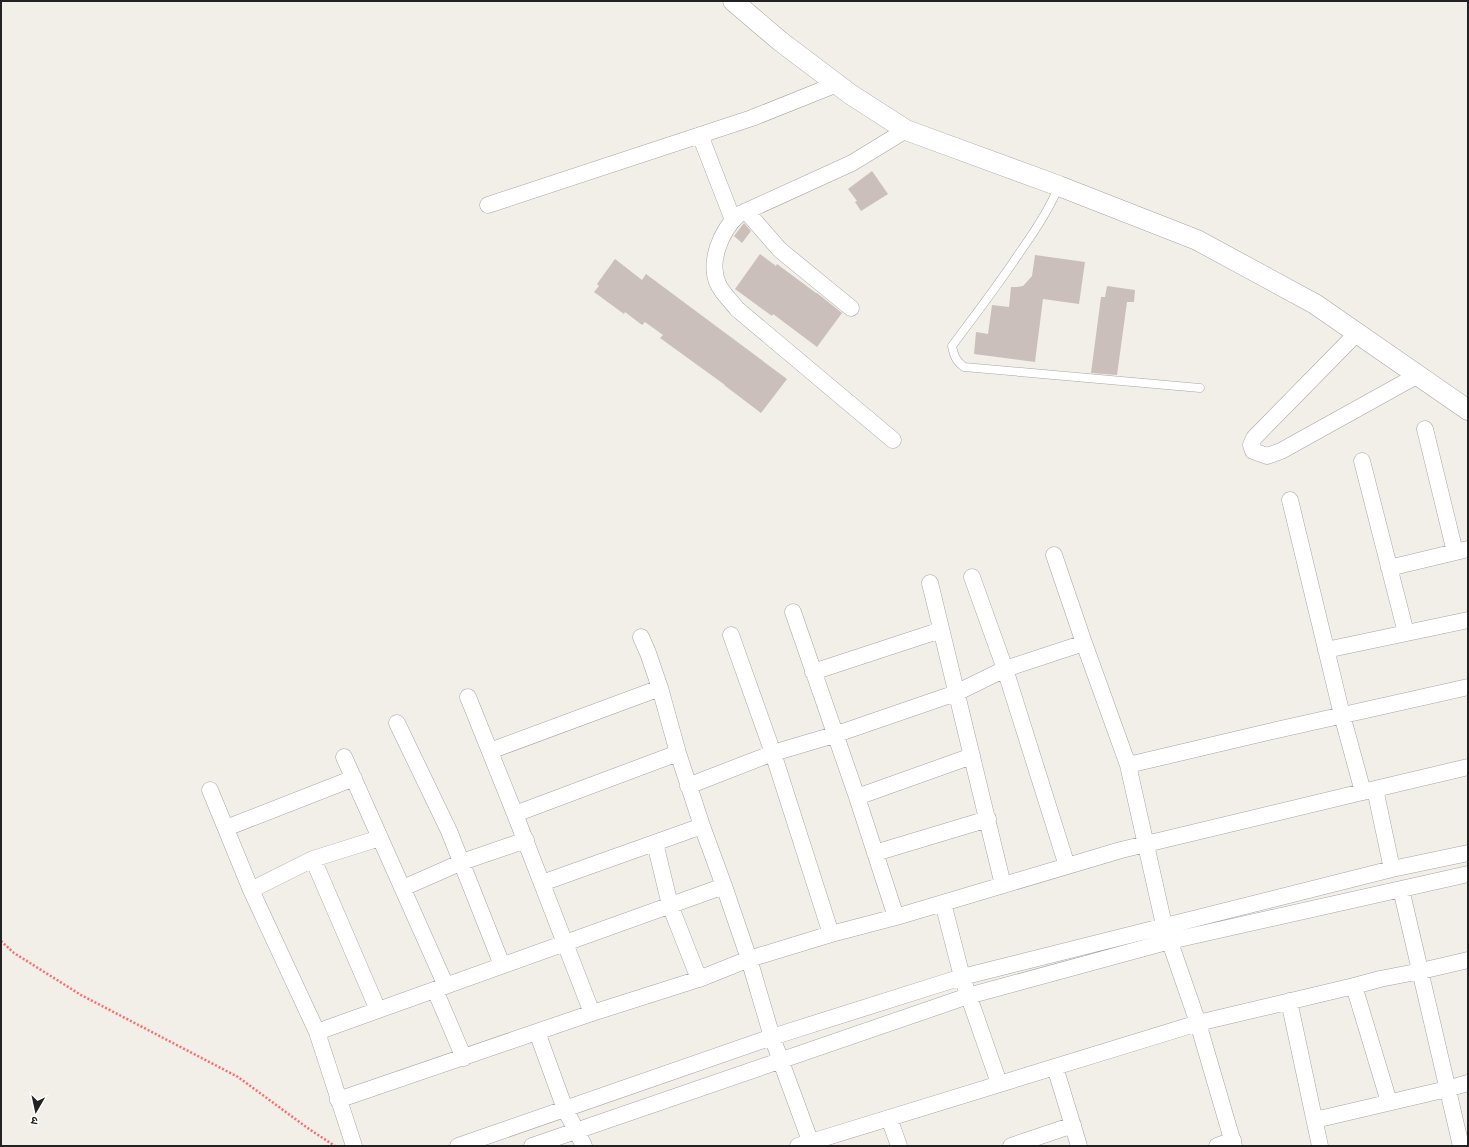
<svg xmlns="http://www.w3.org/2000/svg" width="1469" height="1147" font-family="'Public Sans','Noto Sans Devanagari',sans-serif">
<rect width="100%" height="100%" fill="#f2eee8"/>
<path fill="#cbbfbb" d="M872,171L888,194L861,211L855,202L857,201L848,189Z
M744,223L751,231L742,243L734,236Z
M760,254L776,266L777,264L816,293H817L842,313L817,347L773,314L772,316L735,289Z
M1035,255L1085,262L1079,304L1043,299L1035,362L974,354L976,332L988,334L992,305L1009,307L1011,287H1017L1023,286L1032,276Z
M615,259L642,280L646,274L787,379L761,413L724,385H725L660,338L663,335L645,322L642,325L625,312L624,314L594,292L599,286L597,284Z
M1107,286L1135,290L1134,302H1127L1117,375L1091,373L1101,297H1105Z"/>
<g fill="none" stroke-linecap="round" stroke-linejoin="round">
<defs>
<path id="service" d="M1059,186C1049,210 1035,231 1020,252C999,284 975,315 952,346C954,356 956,361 964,367L1200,388"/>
<path id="minor" d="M700,135L733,220
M488,205L752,118L837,84
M746,211L780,250L851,308
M1357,333L1254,438L1251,445L1253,451L1267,456L1281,451L1418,375
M1425,429L1455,552
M893,440L737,309C731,301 722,293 718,284C708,262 721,231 738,215L852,163L906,130
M1362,461L1406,633
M1290,500L1342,715L1363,792
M1054,555L1084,643
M1389,568L1468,549
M972,577L1005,669L1067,866
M930,583L1003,885
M793,612L857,797L896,917
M731,635L773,753L831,934
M641,637L648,653L660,688L678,753L702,826L724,886L749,959L772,1037L812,1146
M1326,650L1468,620
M813,672L941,630
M468,697L515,814L592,1013
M397,723L449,831L502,965
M490,751L660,688
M344,757L446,986
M1128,765L1268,732L1468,687
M688,786L773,753L834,735L956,693L1005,669L1084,643L1128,765L1164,925L1198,1023L1234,1146
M1375,789L1468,767
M210,790L251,890L317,1032L354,1146
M857,797L972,756
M515,814L678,753
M226,828L354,778
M655,843L670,905L699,979
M875,853L988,819
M313,859L378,1010
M542,883L702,826
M403,888L462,862L526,840
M1401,889L1461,1146
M251,890L313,859L380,838
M943,903L962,977L999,1083
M1354,986L1389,1102
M435,990L464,1058
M1289,1001L1320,1146
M317,1032L724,886
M537,1032L565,1109L584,1146
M1055,1067L1079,1146
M338,1100L592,1013L699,979L749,959L831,934L896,917L1121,850L1375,789L1392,869
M889,1118L899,1146
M1315,1120L1447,1089L1468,1083
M458,1146L772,1037L962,977L1392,869L1468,853
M532,1146L968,996L1170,941L1468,874
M798,1146L1198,1023L1354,986L1380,979L1421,971L1468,960
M1011,1146L1073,1125
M1217,1146L1233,1140"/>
<path id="tertiary" d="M733,1L780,41L850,94L906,130L1059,186L1197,240L1315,304L1468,410"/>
</defs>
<use href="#service" stroke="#a6a6a6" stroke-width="9"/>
<use href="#minor" stroke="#a6a6a6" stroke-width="17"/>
<use href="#tertiary" stroke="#a6a6a6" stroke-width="21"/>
<path stroke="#ff6c70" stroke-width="2.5" stroke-dasharray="2 2" stroke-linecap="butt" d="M1,941L14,953L81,995L238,1077L309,1129L335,1146"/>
<use href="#service" stroke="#fff" stroke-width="8"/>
<use href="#minor" stroke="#fff" stroke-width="16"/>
<use href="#tertiary" stroke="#fff" stroke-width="20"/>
</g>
<rect width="1469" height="1147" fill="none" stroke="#222222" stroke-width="4"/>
<g transform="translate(36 1111) rotate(189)" stroke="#ffffff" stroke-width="3" paint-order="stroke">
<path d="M0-3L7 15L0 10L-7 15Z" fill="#222222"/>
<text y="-6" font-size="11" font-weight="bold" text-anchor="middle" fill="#222222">उ</text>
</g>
</svg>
